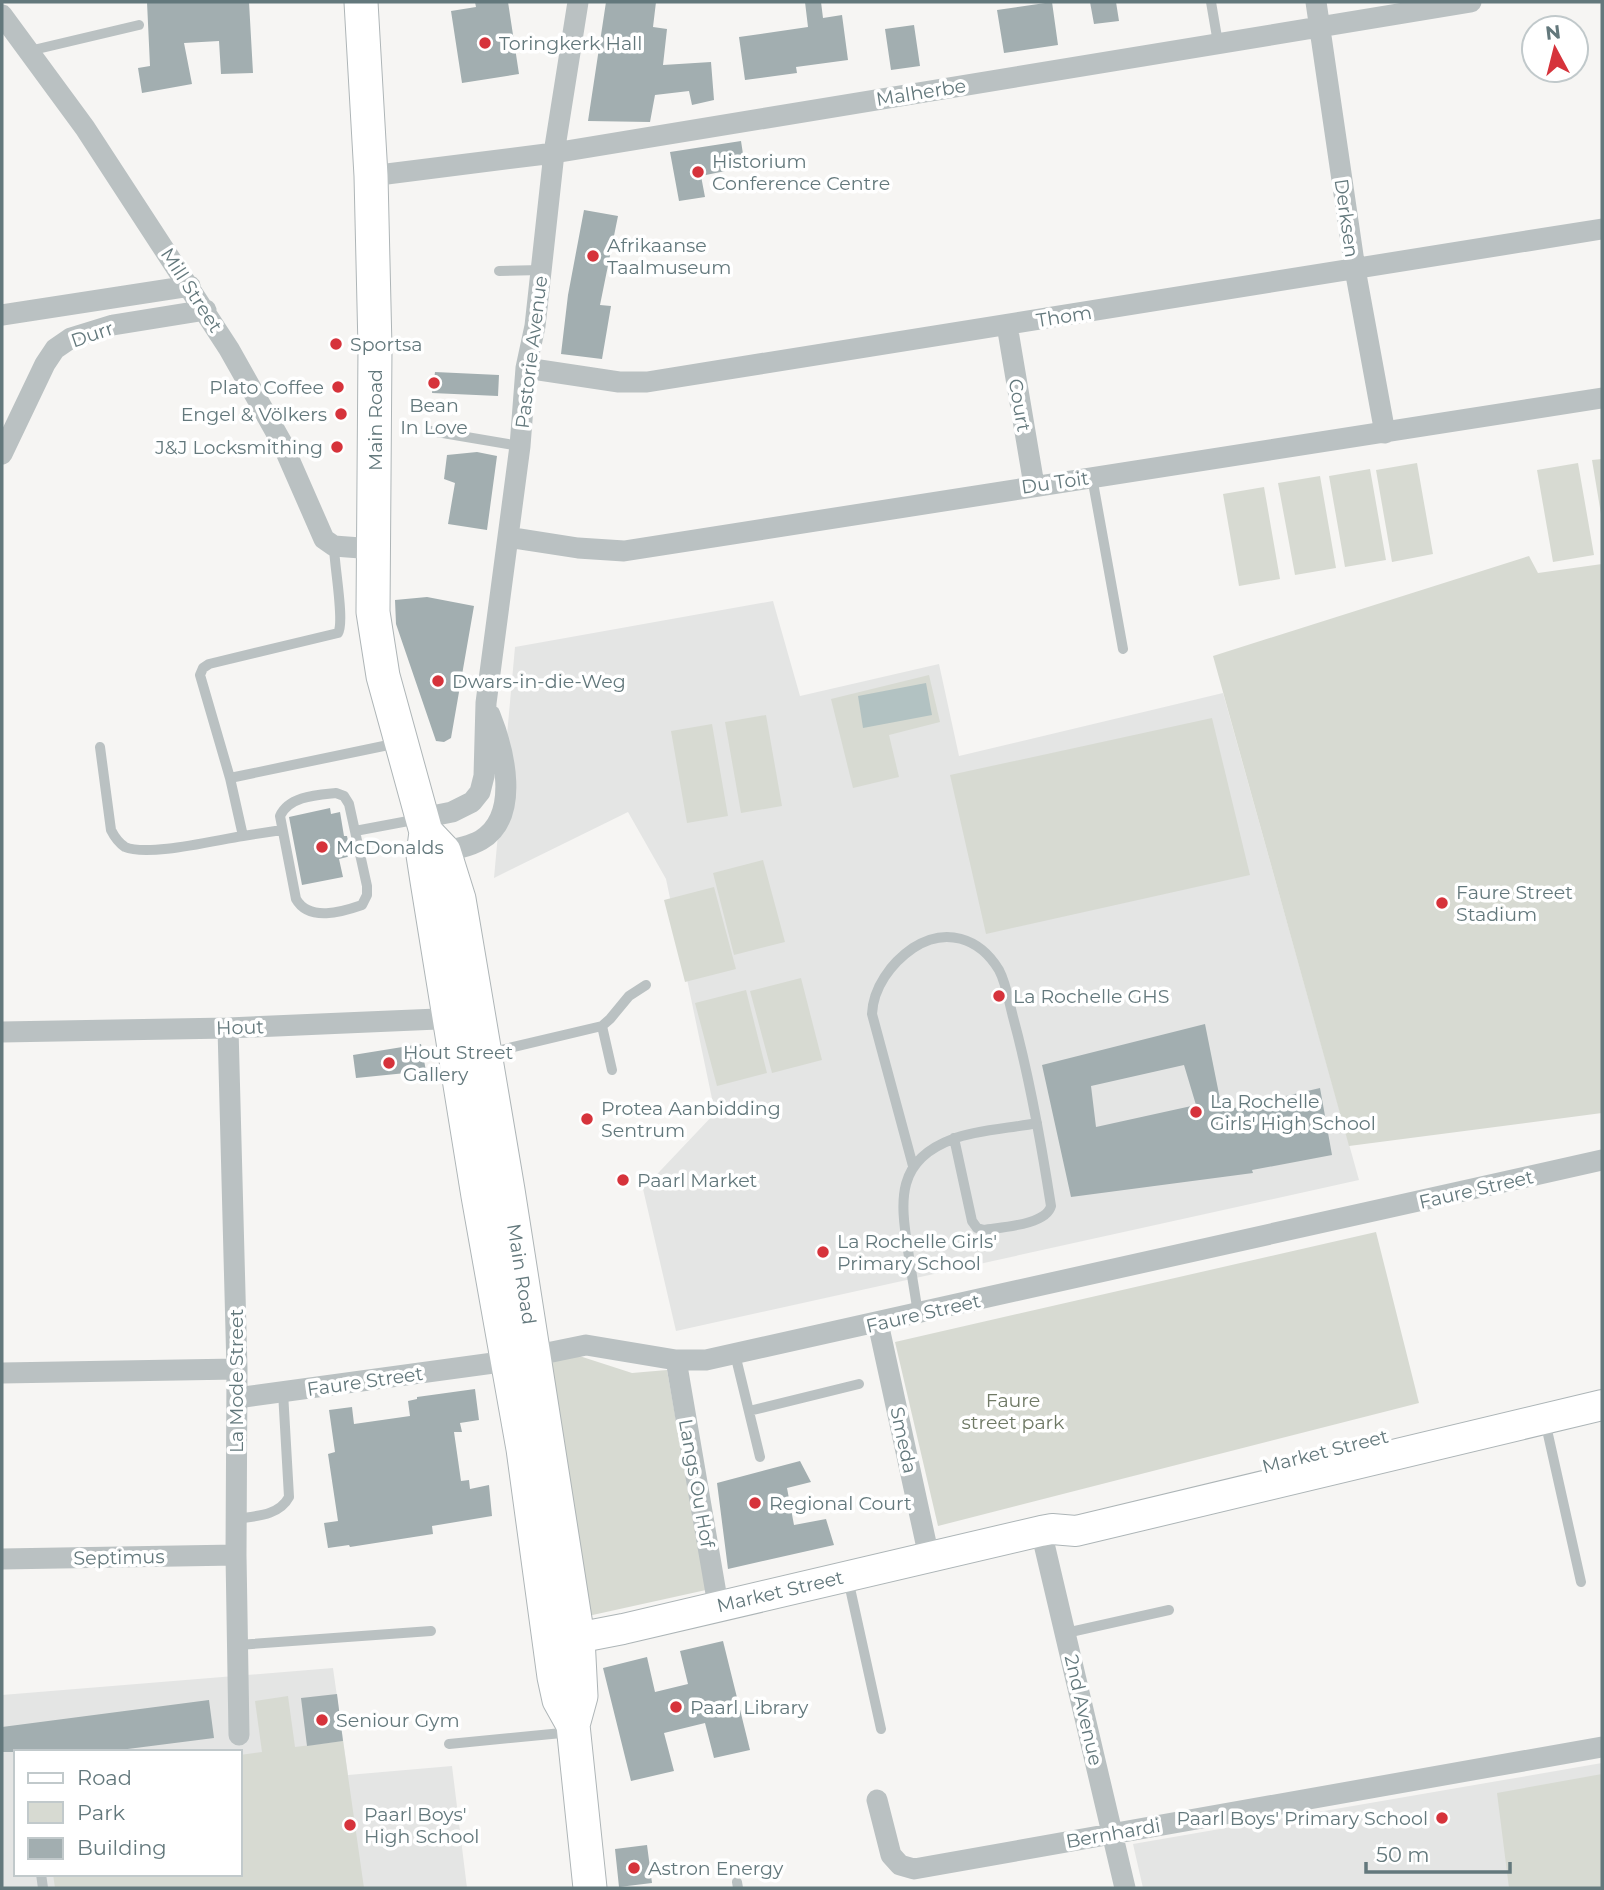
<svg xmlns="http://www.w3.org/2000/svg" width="1604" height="1890" font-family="Montserrat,sans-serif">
<rect width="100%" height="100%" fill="#f6f5f3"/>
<path fill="#e4e5e4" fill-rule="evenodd" d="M773,601L800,696L939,664L959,756L1223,693L1359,1180L676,1331L643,1189L715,1113L666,879L628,812L494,878L515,647Z
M333,1668L348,1775L452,1766L467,1888H2V1695ZM16,1752H240V1874H16Z
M1602,1763V1888H1143L1133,1844Z"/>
<path fill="#d7dad2" d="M1602,459V520L1592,460Z
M1417,463L1433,554L1392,562L1376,470Z
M1578,463L1594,555L1553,562L1537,470Z
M1370,469L1386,560L1345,567L1329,476Z
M1320,476L1336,568L1295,575L1278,483Z
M1264,487L1280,579L1239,586L1223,494Z
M1529,556L1538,573L1602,564V1113L1349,1146L1213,656Z
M929,675L940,722L889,735L899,777L853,788L831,699Z
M766,715L782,806L741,813L725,722Z
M1212,718L1250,875L986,934L950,775Z
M712,724L728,816L687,823L671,731Z
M763,860L785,942L734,955L713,873Z
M714,887L736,969L685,982L664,900Z
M801,978L822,1060L772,1073L750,991Z
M746,990L767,1073L717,1086L695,1003Z
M1376,1232L1419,1403L938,1526L895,1342Z
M567,1352L632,1373L667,1370L706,1590L588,1616L537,1359Z
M288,1696L295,1747L343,1741L364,1888H55L53,1874H240V1755L262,1752L255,1701Z
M1602,1774V1888H1509L1497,1793Z"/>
<path fill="#b2c2c2" d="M926,683L932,715L863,728L858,696Z"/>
<path fill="#a2aeb0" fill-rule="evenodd" d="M147,2H249L253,73L221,74L219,41L184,43L192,84L142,93L138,68L150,66Z
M475,2H508L519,74L462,83L451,11L476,7Z
M606,2H656L653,27L667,29L663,65L711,62L714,100L692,105L689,91L655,95L650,122L588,121Z
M805,2H821L823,18L842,15L848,60L796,67L797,73L745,80L739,37L808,27Z
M1052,2L1058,45L1004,53L997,10Z
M1090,2H1116L1119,21L1094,24Z
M914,25L920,66L891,70L885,29Z
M741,141L745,167L701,176L705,197L679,201L670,152Z
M584,210L618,216L600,305L611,306L602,359L561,354L568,295Z
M435,372L499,375L498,396L432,393Z
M477,452L497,456L487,530L448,524L455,483L444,479L447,455Z
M427,597L474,606L451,738L444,742L436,741L396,624L395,600Z
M330,808L331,814L340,812L344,836H347L351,856L339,859L343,877L302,885L289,817Z
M1205,1024L1220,1099L1227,1098L1230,1109L1320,1088L1332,1155L1252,1170L1253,1173L1071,1197L1042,1065ZM1184,1065L1196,1105L1096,1127L1091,1086Z
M421,1044L426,1071L356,1078L353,1055Z
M475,1389L479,1420L460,1423L462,1432H454L461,1481L469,1480L470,1489L489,1485L492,1516L432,1526L433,1534L350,1547L349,1545L328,1548L324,1523L338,1521L328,1454L335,1452L329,1410L352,1407L354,1424L410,1416L408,1401L417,1399V1397Z
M800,1461L811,1482L787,1488L794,1525L826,1519L834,1545L728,1569L717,1483Z
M723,1641L750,1750L714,1758L705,1723L664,1733L674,1771L631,1781L603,1668L647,1657L655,1692L688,1684L680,1651Z
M337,1694L343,1741L307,1746L301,1698Z
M209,1700L214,1738L104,1752H2V1727Z
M647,1845L652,1883L619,1887L615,1849Z"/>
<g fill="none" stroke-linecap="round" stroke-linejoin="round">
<defs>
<path id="secondary" d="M556,1642L623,1629L1041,1531L1052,1529L1076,1531L1602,1405"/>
<path id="primary" d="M361,2L371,176L375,348L373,612L383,676L426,832L423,855L427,881L478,1196L523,1449L554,1677L559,1700L573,1725
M426,832L444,851L459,899L508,1190L578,1638L581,1696L573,1725L590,1888"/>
</defs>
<use href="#secondary" stroke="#adb5b7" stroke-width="32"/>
<use href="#primary" stroke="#aeb5b7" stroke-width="35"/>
<path stroke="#bac1c2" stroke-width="10" d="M1211,2L1218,43
M29,51L139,25
M499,271L541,270
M431,431L520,446
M1092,477L1123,649
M100,747L111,830C114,836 119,843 125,847C148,857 216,840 243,836
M230,778L398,743
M336,793L344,796L349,804L367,886V895L362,905C342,912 309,922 296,899L280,816C289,796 317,795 336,793Z
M282,830L243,836L230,778L200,675L203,668L209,664L338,633C345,622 334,565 334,546
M355,831L419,819
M602,1026L612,1070
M488,1053L602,1026L610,1019L629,996L646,985
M913,1166L872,1014C873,988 891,963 913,948C945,927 979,937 999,970C1006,983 1009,1002 1013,1017C1030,1079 1041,1142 1051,1206C1046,1225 1002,1227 984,1230L977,1228L972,1221L954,1138
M918,1314C915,1293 911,1271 908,1250C900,1200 896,1160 953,1139C975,1130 1013,1128 1037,1123
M735,1354L760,1457
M749,1411L859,1384
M1545,1421L1581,1582
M236,1519C255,1516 279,1516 289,1497L283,1392
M848,1579L881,1729
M1066,1633L1169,1610
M238,1645L431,1631
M449,1744L572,1732
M41,1874L43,1888
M737,1882L738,1888"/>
<path stroke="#bac1c2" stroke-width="21" d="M1316,2L1355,269L1385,433
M2,15L85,128L229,349L282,443L324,539L334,546L374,549
M371,176L554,153L1471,2
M2,315L190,286
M1007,325L1034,485
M526,368L619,382H647L1602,229
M2,454L45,364L55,349L71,338L113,325L206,310
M508,537L578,548L624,551L1602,398
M422,818L452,812L472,802L480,792L484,776L486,703L520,446L526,368L535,326L554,153L578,2
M434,853C450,850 467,848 481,840C521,816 504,750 490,715
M228,1028L237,1369L236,1555L239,1735
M2,1032L228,1028L461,1018
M878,1323L929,1557
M676,1360L718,1605
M2,1373L237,1369
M237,1398L508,1361L586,1345L676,1360H706L1602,1160
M1041,1531L1125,1888
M2,1559L236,1555
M877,1800L891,1855L900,1865L914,1869L1602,1747"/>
<use href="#secondary" stroke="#fff" stroke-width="30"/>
<use href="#primary" stroke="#fff" stroke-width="33"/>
</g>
<g fill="#d6333b" stroke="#fff" stroke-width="2.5">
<circle cx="485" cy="43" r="7"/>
<circle cx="698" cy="172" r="7"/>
<circle cx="593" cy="256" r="7"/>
<circle cx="336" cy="344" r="7"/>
<circle cx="434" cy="383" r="7"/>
<circle cx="338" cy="387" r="7"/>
<circle cx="341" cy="414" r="7"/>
<circle cx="337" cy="447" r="7"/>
<circle cx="438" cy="681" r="7"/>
<circle cx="322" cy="847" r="7"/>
<circle cx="1442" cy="903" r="7"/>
<circle cx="999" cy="996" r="7"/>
<circle cx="389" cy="1063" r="7"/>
<circle cx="1196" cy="1112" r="7"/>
<circle cx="587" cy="1119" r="7"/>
<circle cx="623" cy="1180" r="7"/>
<circle cx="823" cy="1252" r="7"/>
<circle cx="755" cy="1503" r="7"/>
<circle cx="676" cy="1707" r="7"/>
<circle cx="322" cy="1720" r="7"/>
<circle cx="1442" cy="1818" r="7"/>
<circle cx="350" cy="1825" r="7"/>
<circle cx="634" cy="1868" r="7"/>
</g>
<g text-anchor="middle" stroke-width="7" stroke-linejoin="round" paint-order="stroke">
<g font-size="19" fill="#63787c" stroke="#fff" text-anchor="start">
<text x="499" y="50">Toringkerk Hall</text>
<text x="712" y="168">Historium<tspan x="712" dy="22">Conference Centre</tspan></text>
<text x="607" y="252">Afrikaanse<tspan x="607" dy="22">Taalmuseum</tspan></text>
<text x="350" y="351">Sportsa</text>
<text x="324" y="394" text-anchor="end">Plato Coffee</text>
<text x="434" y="412" text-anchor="middle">Bean<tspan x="434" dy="22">In Love</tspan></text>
<text x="327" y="421" text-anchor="end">Engel &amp; Völkers</text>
<text x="323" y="454" text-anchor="end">J&amp;J Locksmithing</text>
<text x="452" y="688">Dwars-in-die-Weg</text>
<text x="336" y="854">McDonalds</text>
<text x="1456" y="899">Faure Street<tspan x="1456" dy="22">Stadium</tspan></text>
<text x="1013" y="1003">La Rochelle GHS</text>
<text x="403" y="1059">Hout Street<tspan x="403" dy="22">Gallery</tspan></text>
<text x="1210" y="1108">La Rochelle<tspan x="1210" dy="22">Girls' High School</tspan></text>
<text x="601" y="1115">Protea Aanbidding<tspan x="601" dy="22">Sentrum</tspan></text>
<text x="637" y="1187">Paarl Market</text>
<text x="837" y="1248">La Rochelle Girls'<tspan x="837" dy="22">Primary School</tspan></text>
<text x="769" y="1510">Regional Court</text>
<text x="690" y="1714">Paarl Library</text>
<text x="336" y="1727">Seniour Gym</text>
<text x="364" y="1821">Paarl Boys'<tspan x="364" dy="22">High School</tspan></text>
<text x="1428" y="1825" text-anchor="end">Paarl Boys' Primary School</text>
<text x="648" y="1875">Astron Energy</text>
</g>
<g font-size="19" fill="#63787c" stroke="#fff">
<text transform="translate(921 92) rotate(-9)" y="7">Malherbe</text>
<text transform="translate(1347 218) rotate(82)" y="7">Derksen</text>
<text transform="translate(192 290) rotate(57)" y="7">Mill Street</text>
<text transform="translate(1064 316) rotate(-9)" y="7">Thom</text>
<text transform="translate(92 334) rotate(-19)" y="7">Durr</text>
<text transform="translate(531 352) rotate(-83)" y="7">Pastorie Avenue</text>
<text transform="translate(1020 405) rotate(80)" y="7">Court</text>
<text transform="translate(375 420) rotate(-90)" y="7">Main Road</text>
<text transform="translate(1055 482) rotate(-8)" y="7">Du Toit</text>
<text transform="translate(240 1027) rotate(-2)" y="7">Hout</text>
<text transform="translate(1476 1189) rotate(-13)" y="7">Faure Street</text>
<text transform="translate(522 1274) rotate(81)" y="7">Main Road</text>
<text transform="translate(923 1313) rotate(-13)" y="7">Faure Street</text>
<text transform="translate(236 1381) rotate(-90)" y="7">La Mode Street</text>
<text transform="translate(365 1381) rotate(-8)" y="7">Faure Street</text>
<text transform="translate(904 1440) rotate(78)" y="7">Smeda</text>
<text transform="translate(1325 1451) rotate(-14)" y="7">Market Street</text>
<text transform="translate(697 1483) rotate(80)" y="7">Langs Ou Hof</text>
<text transform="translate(119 1557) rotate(-1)" y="7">Septimus</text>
<text transform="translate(780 1591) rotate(-13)" y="7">Market Street</text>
<text transform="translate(1084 1710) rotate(77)" y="7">2nd Avenue</text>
<text transform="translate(1113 1833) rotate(-10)" y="7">Bernhardi</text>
</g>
<g font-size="19" fill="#6f7965" stroke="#fff">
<text x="1013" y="1407">Faure<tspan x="1013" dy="22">street park</tspan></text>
</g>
</g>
<rect width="1604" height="1890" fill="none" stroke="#63787c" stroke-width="7"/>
<rect x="14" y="1750" width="228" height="126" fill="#ffffff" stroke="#c1c9cb" stroke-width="2"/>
<rect x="28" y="1773" width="35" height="10" fill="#ffffff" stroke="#c1c9cb" stroke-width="2"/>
<text x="77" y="1785" font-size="21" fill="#63787c">Road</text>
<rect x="28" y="1802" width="35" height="21" fill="#d7dad2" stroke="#c1c9cb" stroke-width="2"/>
<text x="77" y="1820" font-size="21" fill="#63787c">Park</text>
<rect x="28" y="1838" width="35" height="21" fill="#a2aeb0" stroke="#c1c9cb" stroke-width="2"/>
<text x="77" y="1855" font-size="21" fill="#63787c">Building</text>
<g transform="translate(1555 49) rotate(353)"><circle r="33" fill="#ffffff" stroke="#c1c9cb" stroke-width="2"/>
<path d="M0-5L12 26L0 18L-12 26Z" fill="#d6333b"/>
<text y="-10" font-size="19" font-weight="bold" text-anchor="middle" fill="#63787c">N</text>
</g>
<path d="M1366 1862v10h144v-10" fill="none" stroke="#63787c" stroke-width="3.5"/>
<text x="1376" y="1862" font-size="21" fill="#63787c" stroke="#ffffff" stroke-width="5" paint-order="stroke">50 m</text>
</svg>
